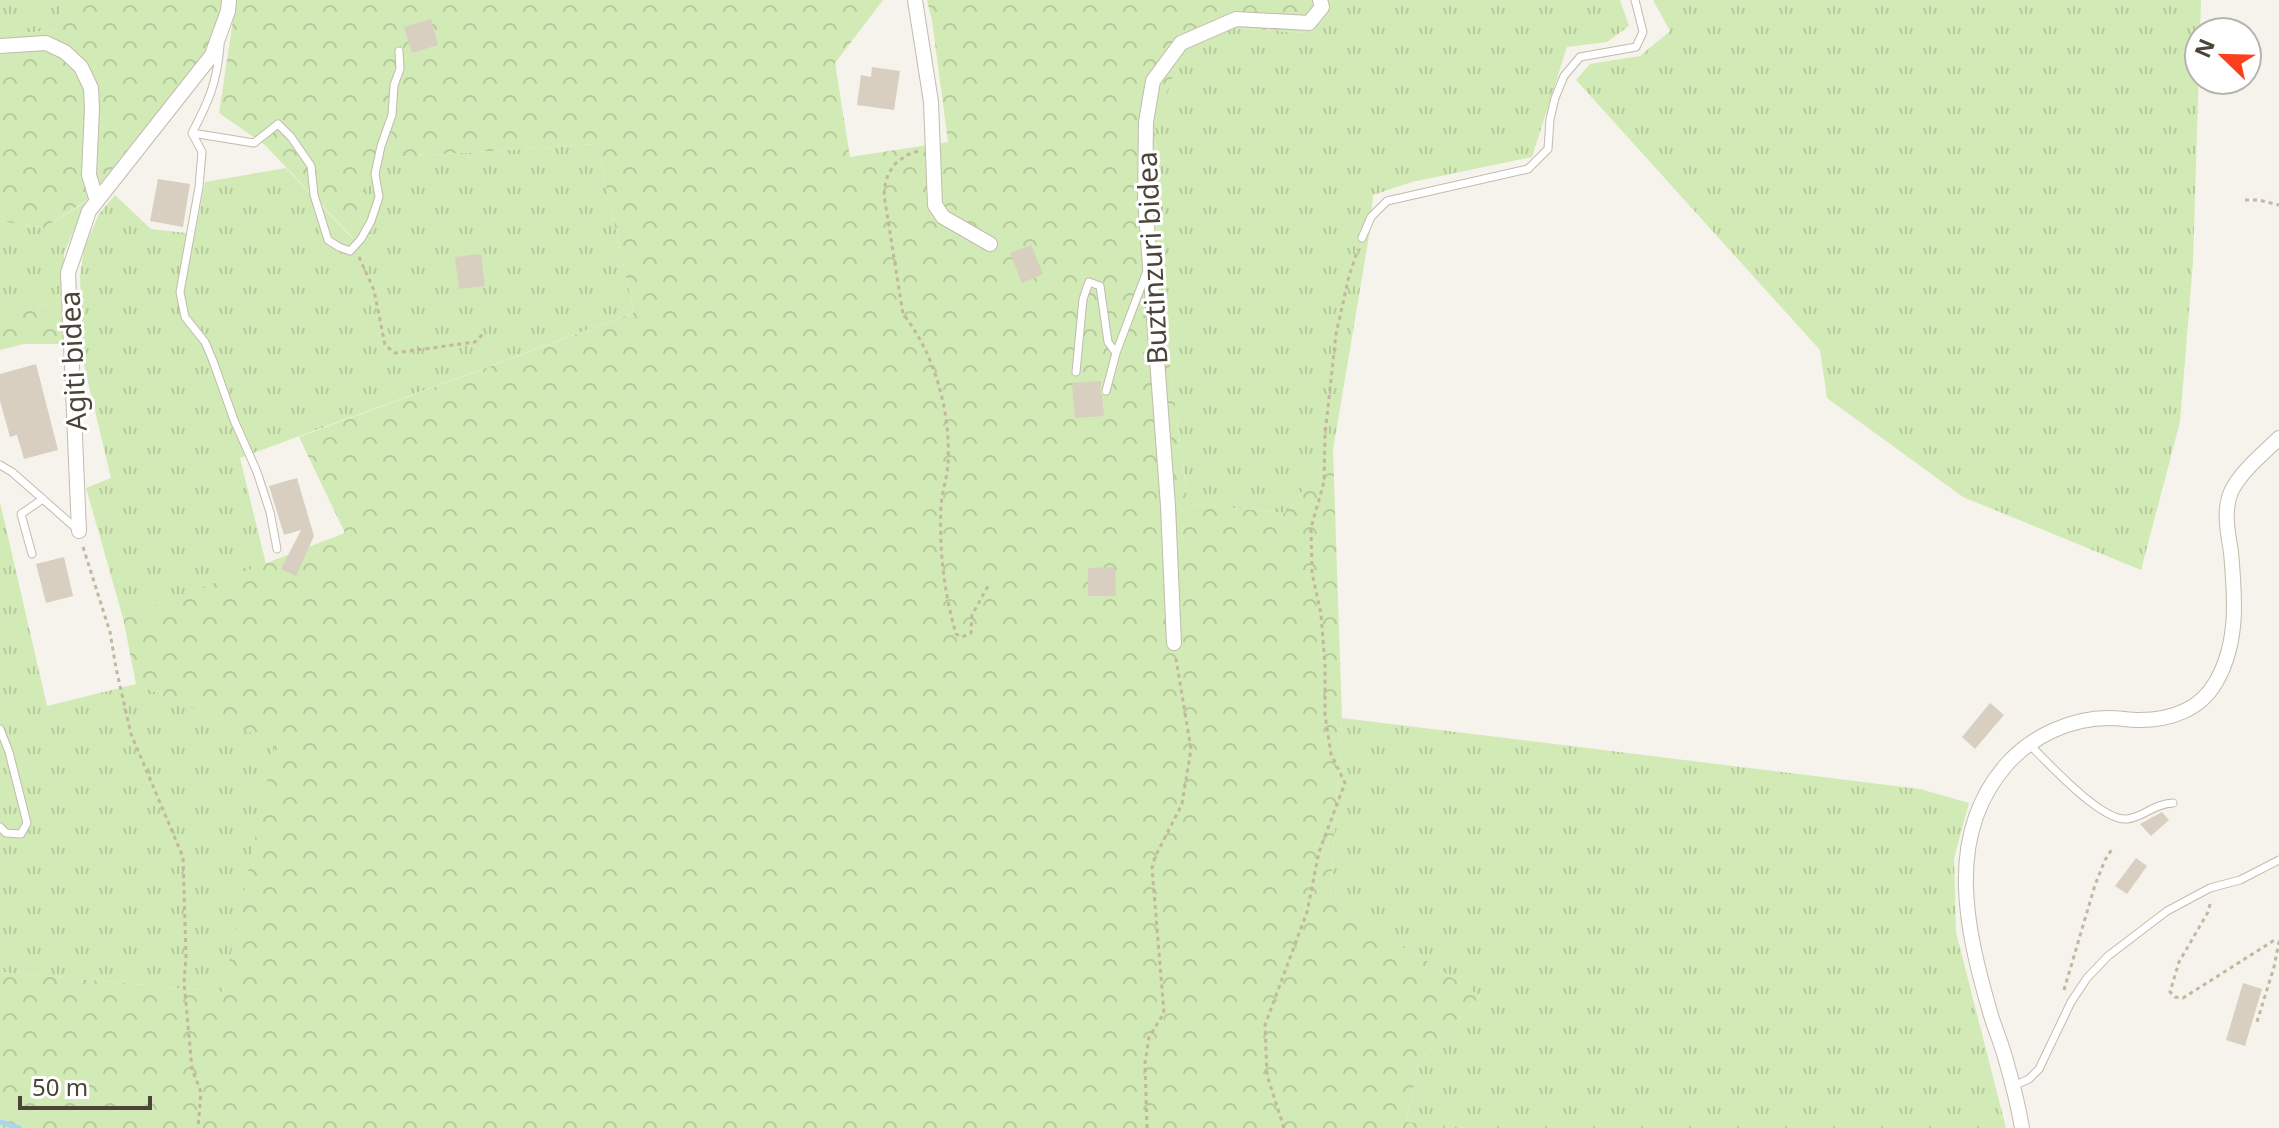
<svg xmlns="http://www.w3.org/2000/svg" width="2279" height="1128" font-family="'Noto Sans',sans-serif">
<defs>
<pattern id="grass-tufts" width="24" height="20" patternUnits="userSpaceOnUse" patternTransform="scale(2)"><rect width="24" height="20" fill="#d2eab5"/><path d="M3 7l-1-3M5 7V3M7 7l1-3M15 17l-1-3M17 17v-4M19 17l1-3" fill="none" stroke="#b6ca9c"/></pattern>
<pattern id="forest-crowns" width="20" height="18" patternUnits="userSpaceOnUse" patternTransform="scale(2)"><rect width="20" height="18" fill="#d2eab5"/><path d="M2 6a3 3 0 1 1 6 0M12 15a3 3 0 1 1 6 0" fill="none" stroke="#b6ca9c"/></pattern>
</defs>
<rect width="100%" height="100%" fill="#f6f3ec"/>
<path fill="url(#grass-tufts)" d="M0,0H63L56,30L0,35Z
M1333,0H1620L1629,26L1607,42L1567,47L1532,157L1412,182L1373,195L1370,230L1333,450L1286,513L1188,504L1157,267L1155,123L1182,51L1232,28L1310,33Z
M1653,0H2201L2193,262L2180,422L2141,570L1963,497L1827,398L1820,350L1576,80L1590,64L1640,56L1670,31Z
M597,144L634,313L240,458L266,564L123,618L86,488L111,478L83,361L80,277L84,248L99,214L115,195L151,229L195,234L205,182L286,168L353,239L370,159Z
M87,201L64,253L63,302L0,312V221L44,228Z
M0,502L47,706L136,684L276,743L223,992L0,972Z
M1342,718L1920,789L1969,803L1954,858L1956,932L2006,1128H1470L1406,1123L1419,1062L1480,996L1330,898Z"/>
<path fill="url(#forest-crowns)" d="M63,0H222V8L206,51L87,200L44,228L0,221V35L56,30Z
M236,0H883L835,63L850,157L948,142L932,21L927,0H1333L1311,33L1232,28L1182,52L1155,123L1157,267L1188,504L1286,513L1333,450L1342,718L1330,898L1480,996L1419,1062L1406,1122L1470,1128H0V972L223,992L275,743L136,684L123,618L345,533L299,437L634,313L597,144L371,159L354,239L265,145L219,113Z
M63,302L64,344H24L0,350V312Z"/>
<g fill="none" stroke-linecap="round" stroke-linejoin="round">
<path stroke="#a9d4f2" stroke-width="5" d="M0,1122L19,1128"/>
</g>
<path fill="#d8cfc1" d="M431,19L438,45L412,53L404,27Z
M872,67L900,71L894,110L857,105L861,75L871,77Z
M158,179L190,184L183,227L150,221Z
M1031,245L1043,274L1022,283L1010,253Z
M481,254L485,286L459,289L455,257Z
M36,364L58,450L24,459L17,435L10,437L0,401V374Z
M1101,381L1100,392L1102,396L1104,416L1075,418L1072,383Z
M297,478L314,536L296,576L281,569L301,530L284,535L269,486Z
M64,557L73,596L46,603L36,564Z
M1115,567L1116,596H1088V568Z
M1990,703L2004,715L1975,749L1962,737Z
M2162,812L2169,820L2151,836L2140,824Z
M2136,858L2147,866L2127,894L2115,886Z
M2243,983L2262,989L2245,1046L2226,1040Z"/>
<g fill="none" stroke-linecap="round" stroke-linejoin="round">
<defs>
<path id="service" d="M220,46C217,82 209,101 192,133L202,152L199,187L180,292L185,317L205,342L213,361L234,420L257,472L270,512L277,549
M192,133L254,143L278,124L291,137L311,166L314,195L328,240L339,247L350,251L361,239L371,221L379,197L375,174L381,146L392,115L394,85L400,69L399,51
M1362,238L1371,217L1387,201L1528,169L1548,149L1550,119L1555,98L1564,76L1580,57L1636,47L1643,32L1635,0
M1076,372L1083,299L1089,282L1100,286L1108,342L1116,353
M1106,391L1116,353L1147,271
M0,465L12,472L78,530
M32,554L21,514L43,499
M0,729L9,752L27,823L21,834L6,833L0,827
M2030,745C2048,763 2102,822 2127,819C2144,817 2153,804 2173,803
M2013,1086L2029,1079L2039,1069L2071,1002L2087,978L2108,956L2167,911L2210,888L2240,880L2279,860"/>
<path id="minor" d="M915,0L931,102L935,205L943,217L990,244
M0,46L46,43L65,52L81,67L91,88L92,109L89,175L97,201
M79,531L68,273L89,211L212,55L228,11L229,0
M1174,643L1168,506L1145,199L1146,122L1153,81L1181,43L1236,19L1309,23L1322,7L1320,0
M2022,1128C2018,1104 2012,1081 2005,1057C2001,1042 1994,1027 1990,1012C1966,929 1944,835 2007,764C2032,736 2071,718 2109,718C2119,718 2129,720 2139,720C2170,720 2200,710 2216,682C2239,642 2235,597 2231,552C2228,533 2223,511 2231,492C2240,472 2263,454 2279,438"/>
</defs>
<use href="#service" stroke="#c2bbae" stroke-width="9"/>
<use href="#minor" stroke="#c2bbae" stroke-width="16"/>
<path stroke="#c4b79f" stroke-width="3" stroke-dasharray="4 4" stroke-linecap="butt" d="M918,151L907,155L896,163L888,174L885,185L884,195L903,314C935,354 951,413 948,464C947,478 942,492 941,506C939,549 944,593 956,634L962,637L971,633L972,615L988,586
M2245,200H2259L2279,205
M359,257L374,290L385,345L395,353L475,342L485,332
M83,547L110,632L116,668L131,734L183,857L186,956L184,982L192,1069L201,1092L198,1128
M2210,904L2208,912L2179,962L2170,992L2175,997L2183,998L2273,941L2279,942L2274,967L2256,1025
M2064,990L2095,885L2105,860L2112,849
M1147,1128L1145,1063L1149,1037L1164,1013L1152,868L1155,857L1182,804L1191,749L1176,659
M1284,1128L1267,1075L1265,1025L1307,912L1319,852L1345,783L1331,754L1325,715V664L1321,614L1312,573L1311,528L1324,482L1325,435L1336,334L1349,276L1358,249"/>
<use href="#service" stroke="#fff" stroke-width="7"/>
<use href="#minor" stroke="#fff" stroke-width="14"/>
</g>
<g text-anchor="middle" stroke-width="6" stroke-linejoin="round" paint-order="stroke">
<g font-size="28" fill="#4b4439" stroke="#fff">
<text transform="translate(1152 258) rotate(-93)" y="10">Buztinzuri bidea</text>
<text transform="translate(73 361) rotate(-93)" y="10">Agiti bidea</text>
</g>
</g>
<g transform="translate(2223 56) rotate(293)"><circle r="38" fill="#ffffff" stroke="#b7b4b0" stroke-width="2"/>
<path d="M0-6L14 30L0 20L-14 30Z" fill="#fc3f1d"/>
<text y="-12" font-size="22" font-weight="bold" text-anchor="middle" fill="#4b4439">N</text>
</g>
<path d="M20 1096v12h130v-12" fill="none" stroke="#4b4439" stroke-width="4"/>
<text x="32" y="1096" font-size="24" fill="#4b4439" stroke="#ffffff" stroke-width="6" paint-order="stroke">50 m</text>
</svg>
